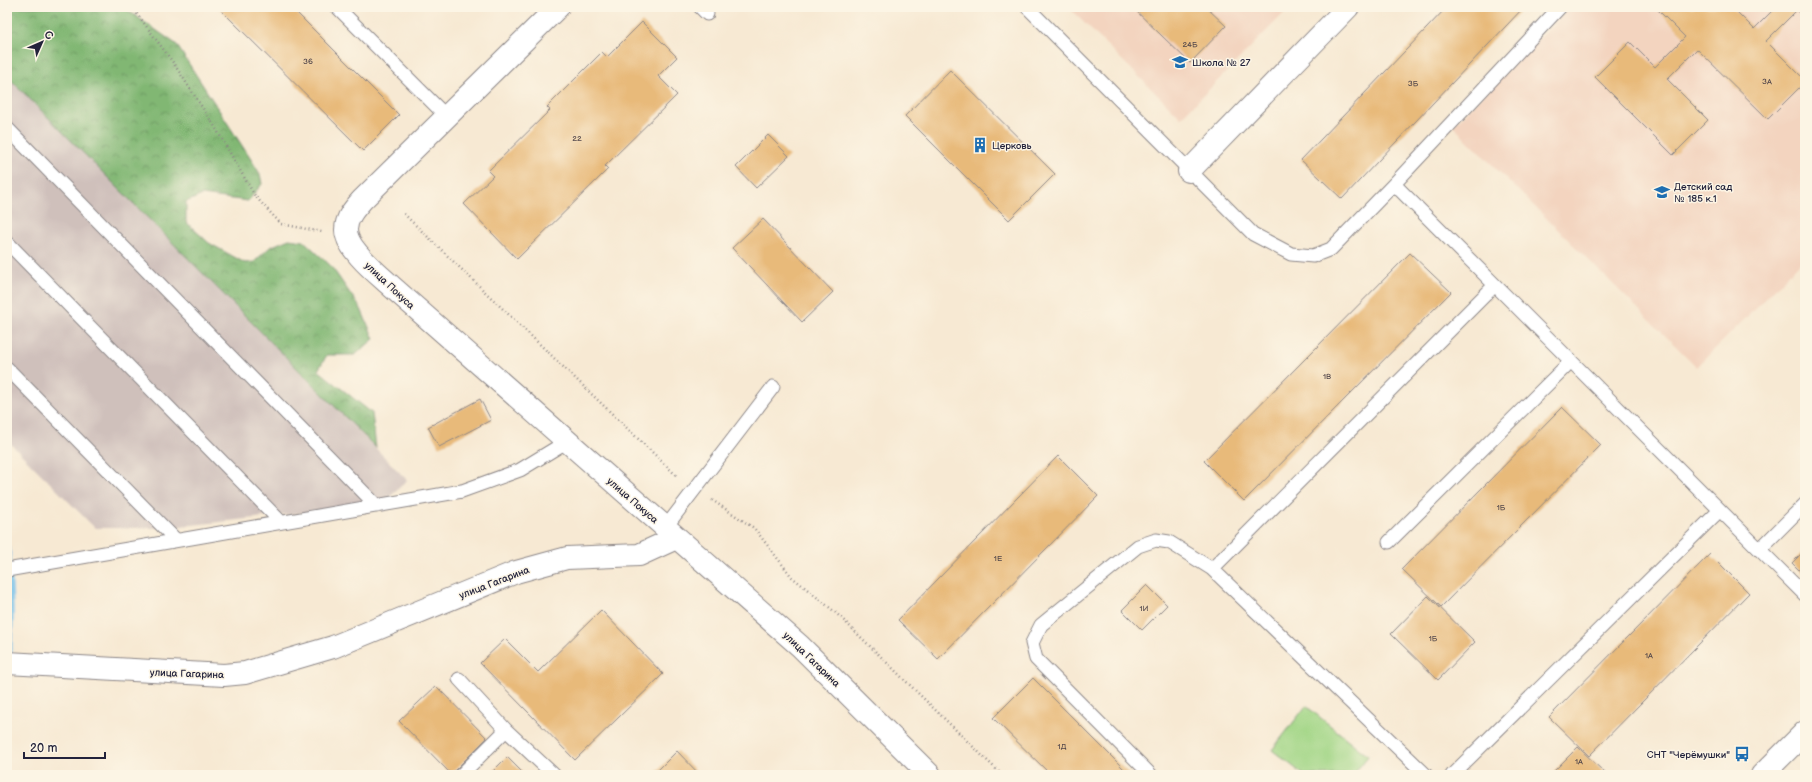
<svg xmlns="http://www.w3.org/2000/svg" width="1812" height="782" font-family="'Balsamiq Sans',sans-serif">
<defs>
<pattern id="forest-crowns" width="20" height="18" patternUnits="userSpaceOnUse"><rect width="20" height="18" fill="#81b773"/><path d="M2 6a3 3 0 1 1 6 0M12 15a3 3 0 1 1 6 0" fill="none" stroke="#699460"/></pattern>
</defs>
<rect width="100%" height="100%" fill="#fcf5e5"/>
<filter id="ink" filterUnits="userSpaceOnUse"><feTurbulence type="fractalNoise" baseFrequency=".025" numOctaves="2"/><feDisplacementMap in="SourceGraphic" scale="8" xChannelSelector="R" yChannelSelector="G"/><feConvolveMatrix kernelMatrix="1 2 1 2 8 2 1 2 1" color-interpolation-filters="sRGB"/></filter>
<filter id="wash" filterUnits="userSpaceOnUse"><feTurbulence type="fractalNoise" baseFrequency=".012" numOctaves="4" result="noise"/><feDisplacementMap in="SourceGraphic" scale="16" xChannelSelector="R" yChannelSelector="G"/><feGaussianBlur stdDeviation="0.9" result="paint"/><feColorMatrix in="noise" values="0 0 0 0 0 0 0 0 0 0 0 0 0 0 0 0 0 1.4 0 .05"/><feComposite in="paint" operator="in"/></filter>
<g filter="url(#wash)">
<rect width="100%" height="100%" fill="#f7e9d3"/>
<path fill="#f3d4bf" d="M1068,7H1290L1181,118Z
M1570,7H1805V258L1697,367L1453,126Z"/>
<path fill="#cfc0bb" d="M7,76L407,480L383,504L164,528H95L7,440Z"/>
<path fill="url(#forest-crowns)" stroke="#526c57" d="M7,7H123L176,44L252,161L260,174L262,184L248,201L202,195L186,202V222L209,243L245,263L254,262L270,247L289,239L304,241L331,266L361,309L374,339L355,355H327L318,370L372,413L376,448L7,76Z"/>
<path fill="#a2d686" stroke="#627c60" d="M1306,706L1368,756L1353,775H1304L1272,750Z"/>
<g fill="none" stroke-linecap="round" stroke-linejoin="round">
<path stroke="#70beea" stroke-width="8" d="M7,549L10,613L7,675"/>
</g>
<g id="blocks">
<path fill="#e8ba7a" d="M218,7H291L399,115L363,151Z
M1132,7H1206L1226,26L1190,63Z
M1447,7H1524L1342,199L1301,160Z
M1660,7H1732L1754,29L1776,7H1805V18L1797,10L1766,41L1805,80V82L1768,119L1697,49L1667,79L1708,120L1673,155L1595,77L1630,42L1655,67L1685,37L1658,10Z
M642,22L677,57L658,76L677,95L605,166L608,169L517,259L464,204L493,176L488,171L550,110L547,107L602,52L607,57Z
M950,70L1055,174L1009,220L905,116Z
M768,135L789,156L756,188L736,167Z
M763,219L833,292L802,322L732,248Z
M1410,253L1451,292L1244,501L1204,461Z
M480,399L491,420L439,447L428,427Z
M1562,407L1601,445L1441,607L1402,569Z
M1058,456L1098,496L938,659L898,620Z
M1805,550V576L1792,563Z
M1710,554L1749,593L1589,756L1549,717Z
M1147,585L1167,605L1142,630L1122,610Z
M1428,596L1475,642L1438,680L1391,634Z
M601,610L663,674L575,760L480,663L505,639L538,672Z
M1033,678L1130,775H1051L993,718Z
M436,686L487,738L451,774L399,721Z
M1578,747L1607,775H1550Z
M677,751L700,775H653Z
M507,757L525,775H489Z"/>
</g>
</g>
<g filter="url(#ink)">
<use href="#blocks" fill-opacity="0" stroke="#8c8687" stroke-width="1"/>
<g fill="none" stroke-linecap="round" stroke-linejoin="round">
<defs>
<path id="lane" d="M337,7L447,117
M700,7L707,14
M1027,7L1253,234L1291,254L1313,256L1331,249L1394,184L1560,7
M7,128L377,506
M1394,184L1805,595
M7,242L281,522
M7,368L176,540
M665,528L773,387
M1389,542L1571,361
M1760,549L1805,504
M1212,569L1495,285
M7,570L462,491L520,470L566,442
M459,679L506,730L554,775
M461,775L506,730
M1151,775L1036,659L1032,643L1041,625L1138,546L1156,540L1169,542L1212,569L1426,775
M1452,775L1720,510"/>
<path id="street" d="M558,7L362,200C354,209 346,218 346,230C346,249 378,274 391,286L800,646L930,775
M1189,171L1348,7
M7,663L224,675L245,673L333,647L516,572L567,558L639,555L676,538"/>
<path id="secondary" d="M1762,775L1805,732"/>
</defs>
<use href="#lane" stroke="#8c8687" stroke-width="15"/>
<use href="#street" stroke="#8c8687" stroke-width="24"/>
<use href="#secondary" stroke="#8c8687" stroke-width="24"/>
<path stroke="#8c8687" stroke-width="2.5" stroke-dasharray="1 3" stroke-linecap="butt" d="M132,7L172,61L215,127L255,196L281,224L322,232
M404,214L678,477
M712,500L754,528L792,577L835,612L1002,775"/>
<use href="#lane" stroke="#fff" stroke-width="13"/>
<use href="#street" stroke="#fff" stroke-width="22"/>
<use href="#secondary" stroke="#fff" stroke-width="22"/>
</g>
</g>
<defs>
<symbol id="school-bare" viewBox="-9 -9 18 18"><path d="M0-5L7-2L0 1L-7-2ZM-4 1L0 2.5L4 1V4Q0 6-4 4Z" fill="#1f6fb2" stroke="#fcf5e5" stroke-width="2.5" paint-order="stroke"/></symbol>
<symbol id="building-bare" viewBox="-9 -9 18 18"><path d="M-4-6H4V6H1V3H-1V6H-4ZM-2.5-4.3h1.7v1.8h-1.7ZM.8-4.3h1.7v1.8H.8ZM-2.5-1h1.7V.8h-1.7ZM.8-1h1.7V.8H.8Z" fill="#1f6fb2" stroke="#fcf5e5" stroke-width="2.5" paint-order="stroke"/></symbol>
<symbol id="bus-bare" viewBox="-9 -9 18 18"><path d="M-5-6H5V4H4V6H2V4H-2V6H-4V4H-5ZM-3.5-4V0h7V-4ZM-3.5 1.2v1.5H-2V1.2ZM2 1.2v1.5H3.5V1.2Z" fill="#1f6fb2" stroke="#fcf5e5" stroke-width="2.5" paint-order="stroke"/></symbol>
</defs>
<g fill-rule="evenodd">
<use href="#school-bare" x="1169" y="51" width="22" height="22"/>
<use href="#building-bare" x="969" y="134" width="22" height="22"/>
<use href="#school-bare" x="1651" y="181" width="22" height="22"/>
<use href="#bus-bare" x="1731" y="743" width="22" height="22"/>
</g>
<g text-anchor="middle" stroke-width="3" stroke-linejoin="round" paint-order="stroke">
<g font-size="8" fill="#54484b">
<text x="1190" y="47">24Б</text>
<text x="308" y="64">36</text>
<text x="1767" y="84">3А</text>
<text x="1413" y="86">3Б</text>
<text x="577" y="141">22</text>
<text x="1327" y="379">1В</text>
<text x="1501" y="510">1Б</text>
<text x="998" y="561">1Е</text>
<text x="1144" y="611">1И</text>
<text x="1433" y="641">1Б</text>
<text x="1649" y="658">1А</text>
<text x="1062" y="749">1Д</text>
<text x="1579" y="764">1А</text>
</g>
<g font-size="10" fill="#22223b" stroke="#fcf5e5" text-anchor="start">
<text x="1192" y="66">Школа № 27</text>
<text x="992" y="149">Церковь</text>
<text x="1674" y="190">Детский сад<tspan x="1674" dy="12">№ 185 к.1</tspan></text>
<text x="1730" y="758" text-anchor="end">СНТ "Черёмушки"</text>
</g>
<g font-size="10" fill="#22223b" stroke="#fcf5e5">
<text transform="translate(390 285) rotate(43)" y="4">улица Покуса</text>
<text transform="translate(633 500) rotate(41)" y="4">улица Покуса</text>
<text transform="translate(494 582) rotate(-21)" y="4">улица Гагарина</text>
<text transform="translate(812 659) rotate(44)" y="4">улица Гагарина</text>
<text transform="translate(187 673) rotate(2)" y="4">улица Гагарина</text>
</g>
</g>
<rect width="1812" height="782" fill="none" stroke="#fcf5e5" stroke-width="24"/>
<g transform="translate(42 42) rotate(45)" stroke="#fcf5e5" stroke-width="3" paint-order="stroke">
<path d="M0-3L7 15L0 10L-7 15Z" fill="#22223b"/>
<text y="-6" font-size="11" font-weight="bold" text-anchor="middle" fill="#22223b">С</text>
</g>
<path d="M24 752v6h81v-6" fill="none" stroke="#22223b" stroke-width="2"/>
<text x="30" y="752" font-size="12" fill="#22223b" stroke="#fcf5e5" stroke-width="3" paint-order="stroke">20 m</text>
</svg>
